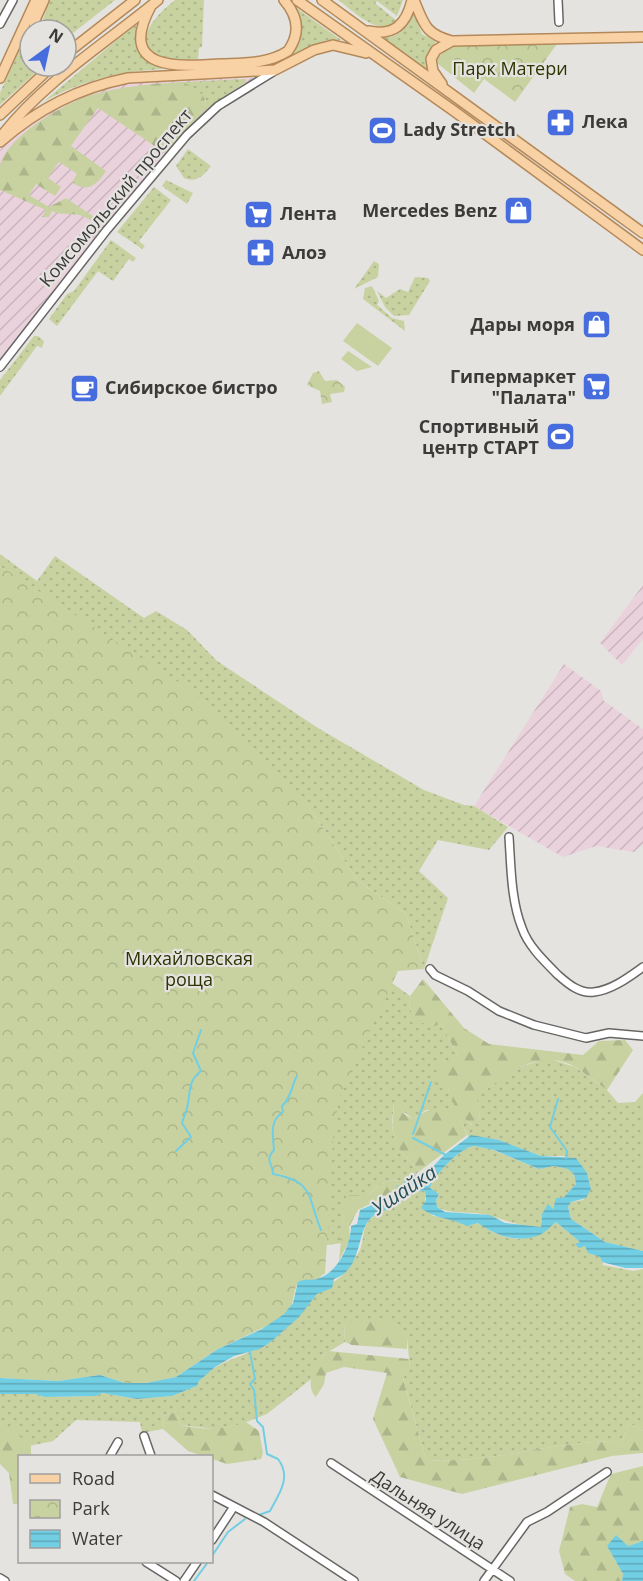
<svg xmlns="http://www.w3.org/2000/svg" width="643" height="1581" font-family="'Open Sans',sans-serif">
<defs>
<pattern id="industrial-furrows" width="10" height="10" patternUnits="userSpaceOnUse" patternTransform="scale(1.5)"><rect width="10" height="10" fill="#ead2dc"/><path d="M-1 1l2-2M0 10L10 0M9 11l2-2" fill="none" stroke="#cab5be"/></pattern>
<pattern id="grass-dots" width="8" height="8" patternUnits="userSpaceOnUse" patternTransform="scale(1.5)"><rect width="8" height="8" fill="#c8d2a1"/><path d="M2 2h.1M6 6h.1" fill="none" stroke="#adb58b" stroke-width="1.8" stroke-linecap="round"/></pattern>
<pattern id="forest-firs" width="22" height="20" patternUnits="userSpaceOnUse" patternTransform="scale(1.5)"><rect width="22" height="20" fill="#c8d2a1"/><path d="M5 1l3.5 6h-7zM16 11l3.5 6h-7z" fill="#adb58b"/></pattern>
<pattern id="park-crowns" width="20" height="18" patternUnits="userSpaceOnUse" patternTransform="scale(1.5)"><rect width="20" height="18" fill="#c8d2a1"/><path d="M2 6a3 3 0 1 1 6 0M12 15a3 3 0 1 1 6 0" fill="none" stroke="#adb58b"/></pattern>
<pattern id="water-rules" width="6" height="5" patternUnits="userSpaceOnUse" patternTransform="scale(1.5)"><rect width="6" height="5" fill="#71cee3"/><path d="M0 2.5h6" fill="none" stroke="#5ea8b9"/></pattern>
</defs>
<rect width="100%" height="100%" fill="#e5e3e0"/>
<path fill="url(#industrial-furrows)" d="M255,78L214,103L181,134L0,359V150L3,146L42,115L84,93L128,82Z
M643,585V639L622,665L600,643Z
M564,664L601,691L604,701L643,729V844L634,852L596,846L563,857L474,806Z"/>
<path fill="url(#grass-dots)" d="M49,0H115L73,33L75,37L66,44V30H40Z
M175,0H204L202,47L199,48L198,59C139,64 128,37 175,0Z
M338,0H403L397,16L377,1L375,3L397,21C378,38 354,11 338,0Z
M295,7L341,40H327L287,59C289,54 295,50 298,44C305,32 301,18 295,7Z
M414,13L422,34L436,41L426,58L428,71L381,37C397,39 409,28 414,13Z
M136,24L139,52L153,64L163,69C120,71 80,81 43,102Z
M30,25V66H43L0,105V93Z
M246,79V82L206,109V100L183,82Z
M188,149L211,166C203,176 197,183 184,178L176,166Z
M166,180L193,193L187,204L162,186Z
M154,187L171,200L139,241L145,246L142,249L117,232Z
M111,240L136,258L133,262L129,259L113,281L98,271L57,326L49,319L67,294L74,291Z
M374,261L379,264L378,277L354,289Z
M415,277L428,278L430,281L409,315L394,316L385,307L377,291L386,298L400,289L408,292Z
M372,286L379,301L377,305L392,318L404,321L405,331L363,299L365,288Z
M34,336H38L44,341L42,348L37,346L0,396V380Z
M0,554L37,581L55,556L144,618L156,611L187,630L217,661L318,728L424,790L464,805L474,806L508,827L489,850L438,840L419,871L448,898L424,969L406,914L358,881L312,812L0,566Z
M385,978L410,996L409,1009L441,1023L459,1058L448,1087L458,1113L472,1125L480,1117L476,1097L512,1070L547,1058L575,1067L607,1090L618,1103L635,1102L643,1093V1251L605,1242L571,1219L568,1207L571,1202L583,1200L591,1189L587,1173L566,1156H541L499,1140L468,1136L457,1113L426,1110L413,1119L394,1104C389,1138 395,1148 420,1171L406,1181L387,1180L367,1195H349L343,1217L342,1243L320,1246L0,1156Z
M474,1146L493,1150L539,1169L554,1166L569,1169L574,1174L576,1184L563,1198L555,1201L553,1209L542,1214L541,1227C522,1227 508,1221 491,1216C472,1210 454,1216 437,1207L436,1200L439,1194L430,1188C433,1176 461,1147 474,1146Z
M416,1191H425V1205L433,1216L453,1219L467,1226L478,1223C507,1243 528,1245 556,1222L587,1248L588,1253L600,1257L603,1265L633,1271L643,1269V1431L629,1423L622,1441C556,1440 492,1464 426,1460L403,1378L410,1367L407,1338L344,1323L345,1342L323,1355L310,1380L267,1414L239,1425L215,1429L180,1425L177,1411L164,1416L163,1429L142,1433L140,1422L76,1420L53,1441L0,1452V1394H35L45,1397L96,1396L102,1393L137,1399L172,1396L197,1386C205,1362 254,1355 273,1340C290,1326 303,1311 317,1294C324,1286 339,1281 345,1272C349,1266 357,1256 360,1250C365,1238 361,1226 373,1217C385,1206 402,1201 416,1191Z"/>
<path fill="url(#forest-firs)" d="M183,82C196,89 207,93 206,109L165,153L98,108L71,146L106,171C97,185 87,194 72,182L77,174L59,162L48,178L61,187L55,196L36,184L29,195L49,207L66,198L94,217L92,221C74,209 66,218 52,211L49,217H42L46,210L0,190C0,183 0,175 0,167C4,138 65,103 91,95C121,86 152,84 183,82Z
M423,979L464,1028L489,1044L583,1055L599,1041L625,1040L633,1050L607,1090C597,1083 587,1075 577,1068C539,1046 506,1074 477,1097L480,1117L473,1125L458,1114L467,1135L420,1171C392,1144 391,1142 394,1104H400L404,1114L413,1119C432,1106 435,1108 457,1113L448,1087L434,1084L440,1064L459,1058L441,1023L433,1027L420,1022L409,1009L410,996Z
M387,1180L406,1181L405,1186L358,1210L349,1227L350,1239L339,1261L345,1198L349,1195H367Z
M383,1318L407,1338V1349L352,1345L345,1342L344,1323Z
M329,1351L409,1359L410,1367L403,1379L426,1460C492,1464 556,1440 622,1441L629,1423L643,1431V1453L612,1456L462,1494L400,1477L373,1419L387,1373L344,1367L326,1373L324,1384L316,1397C303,1385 316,1359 329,1351Z
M177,1411L180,1425C203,1430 224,1430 246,1422L259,1431L263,1453L261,1459L227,1464L188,1451L163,1429L164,1416Z
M19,1424L20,1437L31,1442V1456H20L18,1504H13L9,1473L0,1464V1431Z
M643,1466V1541L628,1546H607L623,1574L622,1581H575L565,1574L559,1551L570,1507L582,1504L597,1507L611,1474Z"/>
<path fill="url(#park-crowns)" d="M557,44L515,102L484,79L474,93L437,63V59L449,46Z
M319,371L325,381L337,380L345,387L344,392L330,394L332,402L322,404L320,391L307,385L313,373Z
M0,566L192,691L312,812L358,881L406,914L424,969L398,971L340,1095L334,1126L325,1273L318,1279L296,1286L291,1308L273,1323L218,1349L176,1377L146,1383H125L100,1375L58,1381L0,1378Z"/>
<path fill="#c8d2a1" d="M357,323L392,348L378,366L343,341Z
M348,351L372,367L357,371L341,359Z"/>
<path fill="url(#water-rules)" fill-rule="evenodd" d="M471,1135L499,1140L541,1156L576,1158L587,1173L591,1189L586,1198L571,1202L568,1207L571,1219L605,1242L643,1251V1268H625L602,1262L600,1257L588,1253L585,1246L579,1248L575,1244L580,1242L556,1222C551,1226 544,1234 537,1236C515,1243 495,1235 478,1223L467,1226C452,1218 434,1219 421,1208L426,1200L425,1191C412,1191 407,1199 397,1205C389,1210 378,1211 371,1218C356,1232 363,1269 334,1279L332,1288L317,1294L299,1317L272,1341L260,1349L234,1356L215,1367L199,1381L197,1386L172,1396L137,1399L102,1393L96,1396L45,1397L35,1394H0V1378L58,1381L100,1375L125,1383H146L176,1377L218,1349L262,1329L284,1314L293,1303L298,1282C305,1278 310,1281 317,1279C337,1274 351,1245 351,1226L357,1224L360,1210L388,1198L398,1188L396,1186L402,1185C410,1174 413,1175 427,1173L444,1155ZM474,1146L494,1150L539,1169L554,1166L568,1169L574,1174L576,1184L563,1198H556L553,1209L548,1204L542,1214L541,1227L505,1223L490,1215L445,1212L437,1207L436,1200L439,1194L430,1188C433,1176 461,1147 474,1146Z
M616,1535L628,1546L643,1541V1581H622L623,1574L607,1546Z"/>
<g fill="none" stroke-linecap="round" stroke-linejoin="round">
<path stroke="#71cee3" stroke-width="2" d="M297,1076C291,1086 292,1097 282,1106L283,1112C269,1121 273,1135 274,1150C264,1161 273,1163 273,1174C315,1182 307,1196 321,1230
M558,1099L550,1127L567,1151L566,1158
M413,1134L431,1082
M413,1138L448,1156
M176,1151L191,1137L182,1123C183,1118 186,1114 187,1108C191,1094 187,1081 201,1071L193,1053L201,1030
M250,1352L255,1379L250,1384L254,1390L257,1421L263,1427L267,1454L278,1459C292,1477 279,1494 270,1511L259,1515
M212,1556L228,1532L245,1519
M194,1581L208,1562"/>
<defs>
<path id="minor" d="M558,0L559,22
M0,24L13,0
M0,367L106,231L187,135L218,106L273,72
M509,837C511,866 511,901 522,928C528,946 545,962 558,975C568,984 580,994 594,992C612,990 629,977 643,967
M430,969L435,975L468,991L499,1011L534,1025L586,1038L609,1033L643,1036
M144,1436L151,1456
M110,1456L118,1442
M331,1463L510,1581
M212,1495L264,1522L354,1581
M212,1540L233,1508
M146,1562L176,1581
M0,1578L5,1581
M184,1581L197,1562
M484,1581L527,1522L547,1512L607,1472"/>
<path id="major" d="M297,0L454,111L643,250
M322,0L643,233
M414,0C424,24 425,34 452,41L643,37
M151,6C116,71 178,67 221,64C244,63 268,64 288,51C301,33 298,16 284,0
M34,30L35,20L44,0
M368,31C394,36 406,25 412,0
M66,54L135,0
M0,78L36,0
M442,84L433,71L431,59L436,50L452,41
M0,115L52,66
M3,134C46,80 106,43 158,0
M0,142C38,109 78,88 128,78L275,70L314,50L333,45L366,53"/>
</defs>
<use href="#minor" stroke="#686664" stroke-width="10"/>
<use href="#major" stroke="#b48959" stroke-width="12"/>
<use href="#minor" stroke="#fff" stroke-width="7"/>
<use href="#major" stroke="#f8d1a5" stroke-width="9"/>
</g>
<defs>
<symbol id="pharmacy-square" viewBox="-11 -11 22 22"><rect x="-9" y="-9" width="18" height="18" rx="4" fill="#466cde" stroke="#e5e3e0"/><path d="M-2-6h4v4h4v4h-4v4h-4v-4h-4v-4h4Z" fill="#fff"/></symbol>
<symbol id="stadium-square" viewBox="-11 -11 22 22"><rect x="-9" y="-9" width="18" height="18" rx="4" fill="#466cde" stroke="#e5e3e0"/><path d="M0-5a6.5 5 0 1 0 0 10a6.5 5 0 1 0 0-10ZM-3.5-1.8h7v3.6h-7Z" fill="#fff"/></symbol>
<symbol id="shop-square" viewBox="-11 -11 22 22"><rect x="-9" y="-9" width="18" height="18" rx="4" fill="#466cde" stroke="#e5e3e0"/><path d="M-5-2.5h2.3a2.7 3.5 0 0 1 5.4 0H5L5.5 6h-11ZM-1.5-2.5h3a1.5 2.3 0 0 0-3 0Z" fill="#fff"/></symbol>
<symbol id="supermarket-square" viewBox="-11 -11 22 22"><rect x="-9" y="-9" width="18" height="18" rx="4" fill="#466cde" stroke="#e5e3e0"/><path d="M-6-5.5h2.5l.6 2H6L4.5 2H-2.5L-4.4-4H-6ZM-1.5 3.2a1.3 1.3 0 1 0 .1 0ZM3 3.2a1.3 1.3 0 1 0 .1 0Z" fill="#fff"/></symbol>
<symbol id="cafe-square" viewBox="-11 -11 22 22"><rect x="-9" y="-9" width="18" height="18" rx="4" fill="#466cde" stroke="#e5e3e0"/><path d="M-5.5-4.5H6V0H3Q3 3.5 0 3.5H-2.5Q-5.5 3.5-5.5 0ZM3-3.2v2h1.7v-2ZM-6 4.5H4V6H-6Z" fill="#fff"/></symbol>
</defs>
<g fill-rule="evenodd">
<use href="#pharmacy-square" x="544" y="106" width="33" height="33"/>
<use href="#stadium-square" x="366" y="114" width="33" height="33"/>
<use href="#shop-square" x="502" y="194" width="33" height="33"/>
<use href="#supermarket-square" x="242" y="198" width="33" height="33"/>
<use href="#pharmacy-square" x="244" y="236" width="33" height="33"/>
<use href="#shop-square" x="580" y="308" width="33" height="33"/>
<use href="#supermarket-square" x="580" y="370" width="33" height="33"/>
<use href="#cafe-square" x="68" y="372" width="33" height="33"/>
<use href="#stadium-square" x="544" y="420" width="33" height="33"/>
</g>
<g text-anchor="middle" stroke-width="4.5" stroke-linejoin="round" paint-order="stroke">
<g font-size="18" fill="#2e3400" stroke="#e5e3e0">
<text x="510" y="75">Парк Матери</text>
<text x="189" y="965">Михайловская<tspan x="189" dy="21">роща</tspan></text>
</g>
<g font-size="18" font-weight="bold" fill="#3c3b3a" stroke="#e5e3e0" text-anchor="start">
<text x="582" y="128">Лека</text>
<text x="403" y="136">Lady Stretch</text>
<text x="497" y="217" text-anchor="end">Mercedes Benz</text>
<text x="280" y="220">Лента</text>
<text x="282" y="259">Алоэ</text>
<text x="575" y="331" text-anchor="end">Дары моря</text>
<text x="576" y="383" text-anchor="end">Гипермаркет<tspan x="576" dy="21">"Палата"</tspan></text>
<text x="105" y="394">Сибирское бистро</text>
<text x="539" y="433" text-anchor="end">Спортивный<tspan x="539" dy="21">центр СТАРТ</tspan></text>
</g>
<g font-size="18" fill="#3c3b3a" stroke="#e5e3e0">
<text transform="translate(116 198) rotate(-50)" y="6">Комсомольский проспект</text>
<text transform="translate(428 1510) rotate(33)" y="6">Дальняя улица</text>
</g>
<g font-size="20" font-style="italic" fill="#254f59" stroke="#e5e3e0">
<text transform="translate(404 1190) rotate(-33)" y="7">Ушайка</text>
</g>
</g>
<rect x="18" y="1455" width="195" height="108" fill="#e5e3e0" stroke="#a1a09e" stroke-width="1.5"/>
<rect x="30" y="1474" width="30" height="9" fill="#f8d1a5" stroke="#a1a09e" stroke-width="1.5"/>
<text x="72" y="1485" font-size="18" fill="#3c3b3a">Road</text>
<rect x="30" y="1500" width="30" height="18" fill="url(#park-crowns)" stroke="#a1a09e" stroke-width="1.5"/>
<text x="72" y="1515" font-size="18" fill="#3c3b3a">Park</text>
<rect x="30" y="1530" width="30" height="18" fill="url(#water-rules)" stroke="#a1a09e" stroke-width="1.5"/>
<text x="72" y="1545" font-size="18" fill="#3c3b3a">Water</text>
<g transform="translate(48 48) rotate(33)"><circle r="28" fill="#e5e3e0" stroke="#a1a09e" stroke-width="1.5"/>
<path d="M0-4.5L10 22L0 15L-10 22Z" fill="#466cde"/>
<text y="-9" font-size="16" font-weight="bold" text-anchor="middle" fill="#3c3b3a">N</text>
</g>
</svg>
